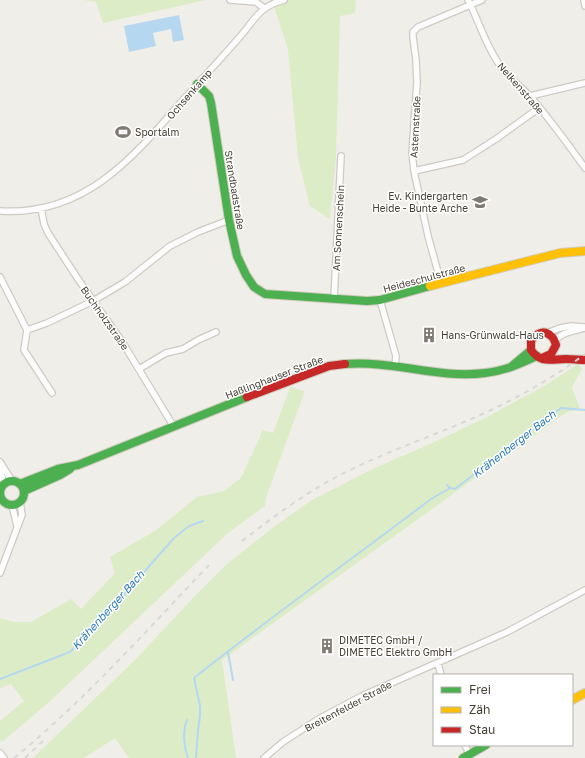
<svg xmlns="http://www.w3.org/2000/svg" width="585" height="758" font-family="'Golos Text',sans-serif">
<rect width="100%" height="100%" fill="#f0eee8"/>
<path fill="#dcecc6" d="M84,0H206L103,23L96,2Z
M272,0H356L355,13L340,16L336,156L330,219L310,206L298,158L288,49Z
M578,364L582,369L572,387L580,409L567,412L222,660L236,758H129L115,738L84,758H33L136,659L192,599L227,564L275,526L312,500L375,468L439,440L489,416L546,385Z
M290,387L305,391L266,497L265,506L228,533L48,703L2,742L0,740V721L24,701L11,684L0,688V618L13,622H31L71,599L81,609L115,573L110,557L155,531L197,497L224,491L241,478L263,430L273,433Z"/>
<path fill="#b5d8f0" d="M179,15L184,40L173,42L171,29L153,33L156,46L129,52L124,26Z"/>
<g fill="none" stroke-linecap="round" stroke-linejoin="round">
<path stroke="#b5d8f0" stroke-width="2" d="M447,485L450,488L455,489L561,408L585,410
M228,652L233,680
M0,679L70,652L94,628L107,610L122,597L174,538L189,526L203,521
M187,720C182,732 184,746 188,758
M196,758L198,730L200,716V706L194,678C272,616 352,559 431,499L450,488"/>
<defs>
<path id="street" d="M230,0L256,2L264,8
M468,0C479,21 485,44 499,64C508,77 520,86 531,97C550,120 568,144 585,168
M584,0L585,6
M530,96L585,83
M414,171L463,160L496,139L539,108
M41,208L44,224L48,233L78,279L121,340L174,427
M0,211C84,216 132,159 182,101C200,81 219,61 237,40C254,22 258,6 284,0
M0,277L27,330L24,350L52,393
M441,283L428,236L414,171L412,153L417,82L416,60L413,37V32L418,27L482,0
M334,299L341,156
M380,300L396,356L395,367
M27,330L47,323L93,301L125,282L170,246L198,232L229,220
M547,333L560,328L571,326L585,327
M555,341C561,332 575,331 585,328
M139,369L166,353L183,349L198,340L216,332
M0,462L12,481
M0,470L4,484
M12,505L17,526
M0,573L22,515L20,502
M438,663L441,675
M465,745L469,754
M0,753L4,758
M264,758L283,742L317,720L362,696L507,632L585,590"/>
<path id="fast" d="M197,84L209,96L211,103L229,220L237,256L246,275L254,287L265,294L367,301L380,300L430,286
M345,364C392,360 438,379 485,373C504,371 520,364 537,356
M512,366L531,350
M0 493a12 12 0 1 1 24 0a12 12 0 1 1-24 0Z
M20,484L58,469L78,465L247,397
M24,491L60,475L70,469
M463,758L486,745"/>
<path id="slow" d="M430,286L560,253L585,251
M572,700L585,693"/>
<path id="jam" d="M542,358L551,354L556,345C555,342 554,338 551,336C544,329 535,334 531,341V350C541,364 551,359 566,359C572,359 579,360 585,360
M247,397L321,369L329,366L345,364"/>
</defs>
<use href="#street" stroke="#cecbc5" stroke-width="8"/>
<use href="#fast" stroke="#cfcbbe" stroke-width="10"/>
<use href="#slow" stroke="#cfcbbe" stroke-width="10"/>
<use href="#jam" stroke="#cfcbbe" stroke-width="10"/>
<use href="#street" stroke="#fdfcfc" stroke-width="5.5"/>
<use href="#fast" stroke="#4caf50" stroke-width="8"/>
<use href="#slow" stroke="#ffc107" stroke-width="8"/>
<use href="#jam" stroke="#c62828" stroke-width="8"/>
<path stroke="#d8d8d7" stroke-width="2" stroke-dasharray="5 5" stroke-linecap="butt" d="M242,541C273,517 305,493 340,475C389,450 442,433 491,410C524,394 556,376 585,354
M14,758C85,700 146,631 209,565
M25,758L45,739"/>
</g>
<defs>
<symbol id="stadium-bare" viewBox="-9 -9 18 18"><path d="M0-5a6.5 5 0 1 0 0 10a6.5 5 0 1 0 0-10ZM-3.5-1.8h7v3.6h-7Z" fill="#817c73" stroke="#fff" stroke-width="2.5" paint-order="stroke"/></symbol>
<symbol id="school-bare" viewBox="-9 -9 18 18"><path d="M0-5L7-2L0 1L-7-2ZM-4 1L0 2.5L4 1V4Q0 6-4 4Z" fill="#817c73" stroke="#fff" stroke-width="2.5" paint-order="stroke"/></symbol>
<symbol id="building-bare" viewBox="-9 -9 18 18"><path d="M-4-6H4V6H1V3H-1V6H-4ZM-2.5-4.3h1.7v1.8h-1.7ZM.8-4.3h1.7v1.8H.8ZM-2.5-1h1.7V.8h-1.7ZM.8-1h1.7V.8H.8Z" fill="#817c73" stroke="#fff" stroke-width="2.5" paint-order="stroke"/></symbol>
</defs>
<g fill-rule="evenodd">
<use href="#stadium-bare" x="112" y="121" width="22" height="22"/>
<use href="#school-bare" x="469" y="191" width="22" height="22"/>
<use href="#building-bare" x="418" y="324" width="22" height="22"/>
<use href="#building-bare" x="316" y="635" width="22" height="22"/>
</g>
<g text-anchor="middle" stroke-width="3" stroke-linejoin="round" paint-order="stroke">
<g font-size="10" fill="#453f34" stroke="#fff">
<text transform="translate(521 88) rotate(49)" y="4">Nelkenstraße</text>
<text transform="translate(189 94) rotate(-49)" y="4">Ochsenkamp</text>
<text transform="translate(415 127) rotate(-87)" y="4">Asternstraße</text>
<text transform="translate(235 190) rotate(81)" y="4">Strandbadstraße</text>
<text transform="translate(338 228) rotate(-87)" y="4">Am Sonnenschein</text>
<text transform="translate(424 278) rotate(-15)" y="4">Heideschulstraße</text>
<text transform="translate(105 318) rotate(55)" y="4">Buchholzstraße</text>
<text transform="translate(274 377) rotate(-21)" y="4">Haßlinghauser Straße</text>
<text transform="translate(348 706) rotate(-28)" y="4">Breitenfelder Straße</text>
</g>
<g font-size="10" fill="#453f34" stroke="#fff" text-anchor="start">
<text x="135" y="136">Sportalm</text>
<text x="468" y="200" text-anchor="end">Ev. Kindergarten<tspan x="468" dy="12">Heide - Bunte Arche</tspan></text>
<text x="441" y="339">Hans-Grünwald-Haus</text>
<text x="339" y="644">DIMETEC GmbH /<tspan x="339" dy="12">DIMETEC Elektro GmbH</tspan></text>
</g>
<g font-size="11" font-style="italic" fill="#2878b6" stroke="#fff">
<text transform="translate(514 444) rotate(-38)" y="4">Krähenberger Bach</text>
<text transform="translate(108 610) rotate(-48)" y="4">Krähenberger Bach</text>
</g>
</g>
<rect x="433" y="674" width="140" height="72" fill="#ffffff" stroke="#b5b2ae"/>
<rect x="441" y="687" width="20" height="6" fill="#4caf50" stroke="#b5b2ae"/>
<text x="469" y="694" font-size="12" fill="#453f34">Frei</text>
<rect x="441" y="707" width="20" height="6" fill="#ffc107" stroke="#b5b2ae"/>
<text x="469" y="714" font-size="12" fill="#453f34">Zäh</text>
<rect x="441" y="727" width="20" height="6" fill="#c62828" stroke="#b5b2ae"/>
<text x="469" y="734" font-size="12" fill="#453f34">Stau</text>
</svg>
